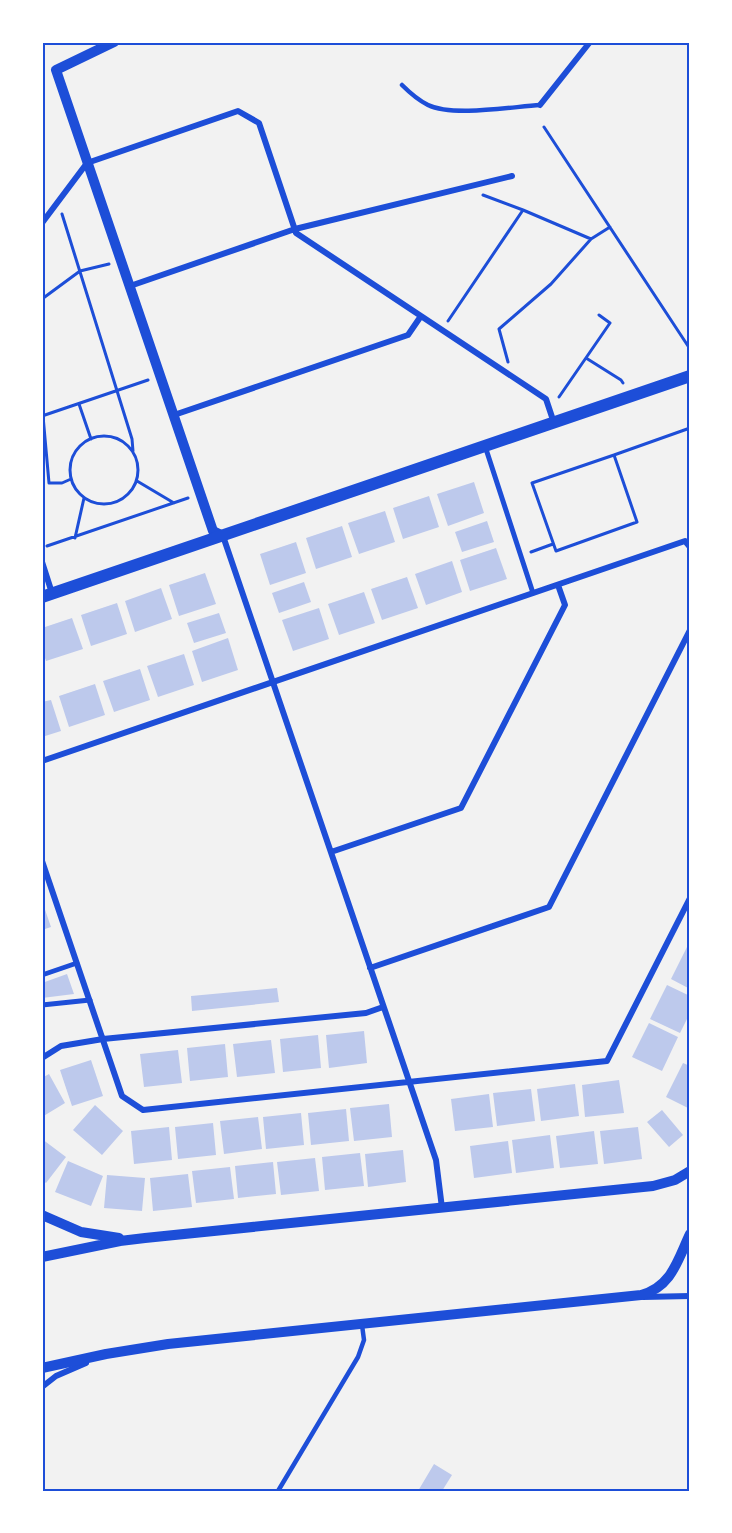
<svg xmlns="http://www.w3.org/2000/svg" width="732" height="1533" font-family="'Asap Condensed',sans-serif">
<rect width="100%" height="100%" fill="#f2f2f2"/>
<path fill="#bdc9ec" d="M474,482L484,513L448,526L437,494Z
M429,496L439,527L403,539L393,508Z
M385,511L395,542L359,554L348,523Z
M487,521L494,542L462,552L455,532Z
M342,526L352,557L316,569L306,538Z
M296,542L306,573L270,585L260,554Z
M496,548L507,579L470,591L460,560Z
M452,561L462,592L426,605L415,574Z
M205,573L216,604L179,616L169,585Z
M407,577L418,608L382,620L371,589Z
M304,582L311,602L279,613L272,593Z
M161,588L172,619L135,632L125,601Z
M364,592L375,623L339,635L328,604Z
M117,603L127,634L91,646L81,615Z
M319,608L329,639L293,651L282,620Z
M219,613L226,633L194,643L187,623Z
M72,618L83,649L46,661L42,649V628Z
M228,638L238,670L202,682L192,651Z
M184,654L194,685L158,697L147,666Z
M140,669L150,700L114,712L103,681Z
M95,684L105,715L69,727L59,696Z
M51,700L61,731L42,737V702Z
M42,901L51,927L42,930Z
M688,945L690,947V989L671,979Z
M67,974L74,994L42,998V983Z
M667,985L690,996V1013L680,1033L650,1019Z
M277,988L279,1002L192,1011L191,996Z
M649,1023L678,1037L662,1071L632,1057Z
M364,1031L367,1063L329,1068L326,1035Z
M318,1035L321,1068L283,1072L280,1039Z
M271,1040L275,1073L237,1077L233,1044Z
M225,1044L228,1077L190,1081L187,1048Z
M178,1050L182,1083L144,1087L140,1054Z
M91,1060L103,1096L72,1106L60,1070Z
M683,1063L690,1066V1109L666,1097Z
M49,1074L65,1103L42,1117V1078Z
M619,1080L624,1113L585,1117L582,1085Z
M575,1084L579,1116L541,1121L537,1089Z
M531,1089L535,1121L497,1126L493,1093Z
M489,1094L493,1127L455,1131L451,1099Z
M389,1104L392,1137L354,1141L350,1108Z
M95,1105L123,1131L102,1155L73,1130Z
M346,1109L349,1141L311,1145L308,1113Z
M662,1110L683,1135L669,1147L647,1122Z
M301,1113L304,1145L266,1149L263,1117Z
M258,1117L262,1149L224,1154L220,1121Z
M213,1123L216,1155L178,1159L175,1127Z
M169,1127L172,1160L134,1164L131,1131Z
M638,1127L642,1159L604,1164L600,1131Z
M594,1131L598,1164L560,1168L556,1136Z
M550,1135L554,1168L516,1173L512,1140Z
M42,1139L66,1157L46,1183L42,1180Z
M508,1141L512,1173L474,1178L470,1146Z
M403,1150L406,1182L368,1187L365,1154Z
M360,1153L364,1186L325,1190L322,1157Z
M315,1158L319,1191L281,1195L277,1162Z
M68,1161L103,1176L91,1206L55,1192Z
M273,1162L276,1194L238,1198L235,1166Z
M230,1167L234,1199L196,1203L192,1171Z
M188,1174L192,1207L153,1211L150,1178Z
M107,1175L145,1178L142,1211L104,1208Z
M434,1464L452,1475L442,1491H418Z"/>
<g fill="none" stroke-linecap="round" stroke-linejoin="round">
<path stroke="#1d4ed8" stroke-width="3" d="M544,127L690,349
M483,195L523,210L591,239L610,227
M62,214L132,439L133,451
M42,299L80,271L109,264
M448,321L523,210
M586,358L621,380L623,383
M508,362L499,329L551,284L591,239
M559,397L610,323L599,315
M79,404L91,439
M42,416L148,380
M43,416L49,483H62L71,479
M70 470a34 34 0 1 1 68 0a34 34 0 1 1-68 0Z
M614,455L637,522L556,551L532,483Z
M614,455L690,428
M137,481L174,503
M75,538L84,498
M47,546L188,498
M531,552L553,544"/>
<path stroke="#1d4ed8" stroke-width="4.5" d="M402,85C410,93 418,100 428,105C453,117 510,107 540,105
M42,975L77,963
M278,1491L358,1357L364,1340L362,1325"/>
<path stroke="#1d4ed8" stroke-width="5" d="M485,446L533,593
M42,1005L90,1000"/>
<path stroke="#1d4ed8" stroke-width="6" d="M540,105L590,42
M42,223L87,163L238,111L259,123L296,233L546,399L554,423
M130,286L295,229L512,176
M174,415L408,335L421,316
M223,536L436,1160L442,1208
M42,562L52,593
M42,761L685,541L690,547
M331,852L461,808L565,605L558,585
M42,861L122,1096L143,1110L607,1061L690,898
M370,968L549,907L690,630
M42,1058L61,1046L103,1039L366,1013L383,1007
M643,1297L690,1296
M42,1387L56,1376L86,1363"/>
<path stroke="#1d4ed8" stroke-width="10" d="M114,42L56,70L213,531L223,536
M42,1215L81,1232L119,1238
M42,1257L120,1241L145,1238L653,1186L675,1180L690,1171
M42,1368L106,1354L168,1344L641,1295C672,1287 678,1259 690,1234"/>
<path stroke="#1d4ed8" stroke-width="12" d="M42,597L690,376"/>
</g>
<rect width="732" height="1533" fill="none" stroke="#ffffff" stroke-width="87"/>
<rect x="44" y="44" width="644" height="1446" fill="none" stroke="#1d4ed8" stroke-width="2"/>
</svg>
